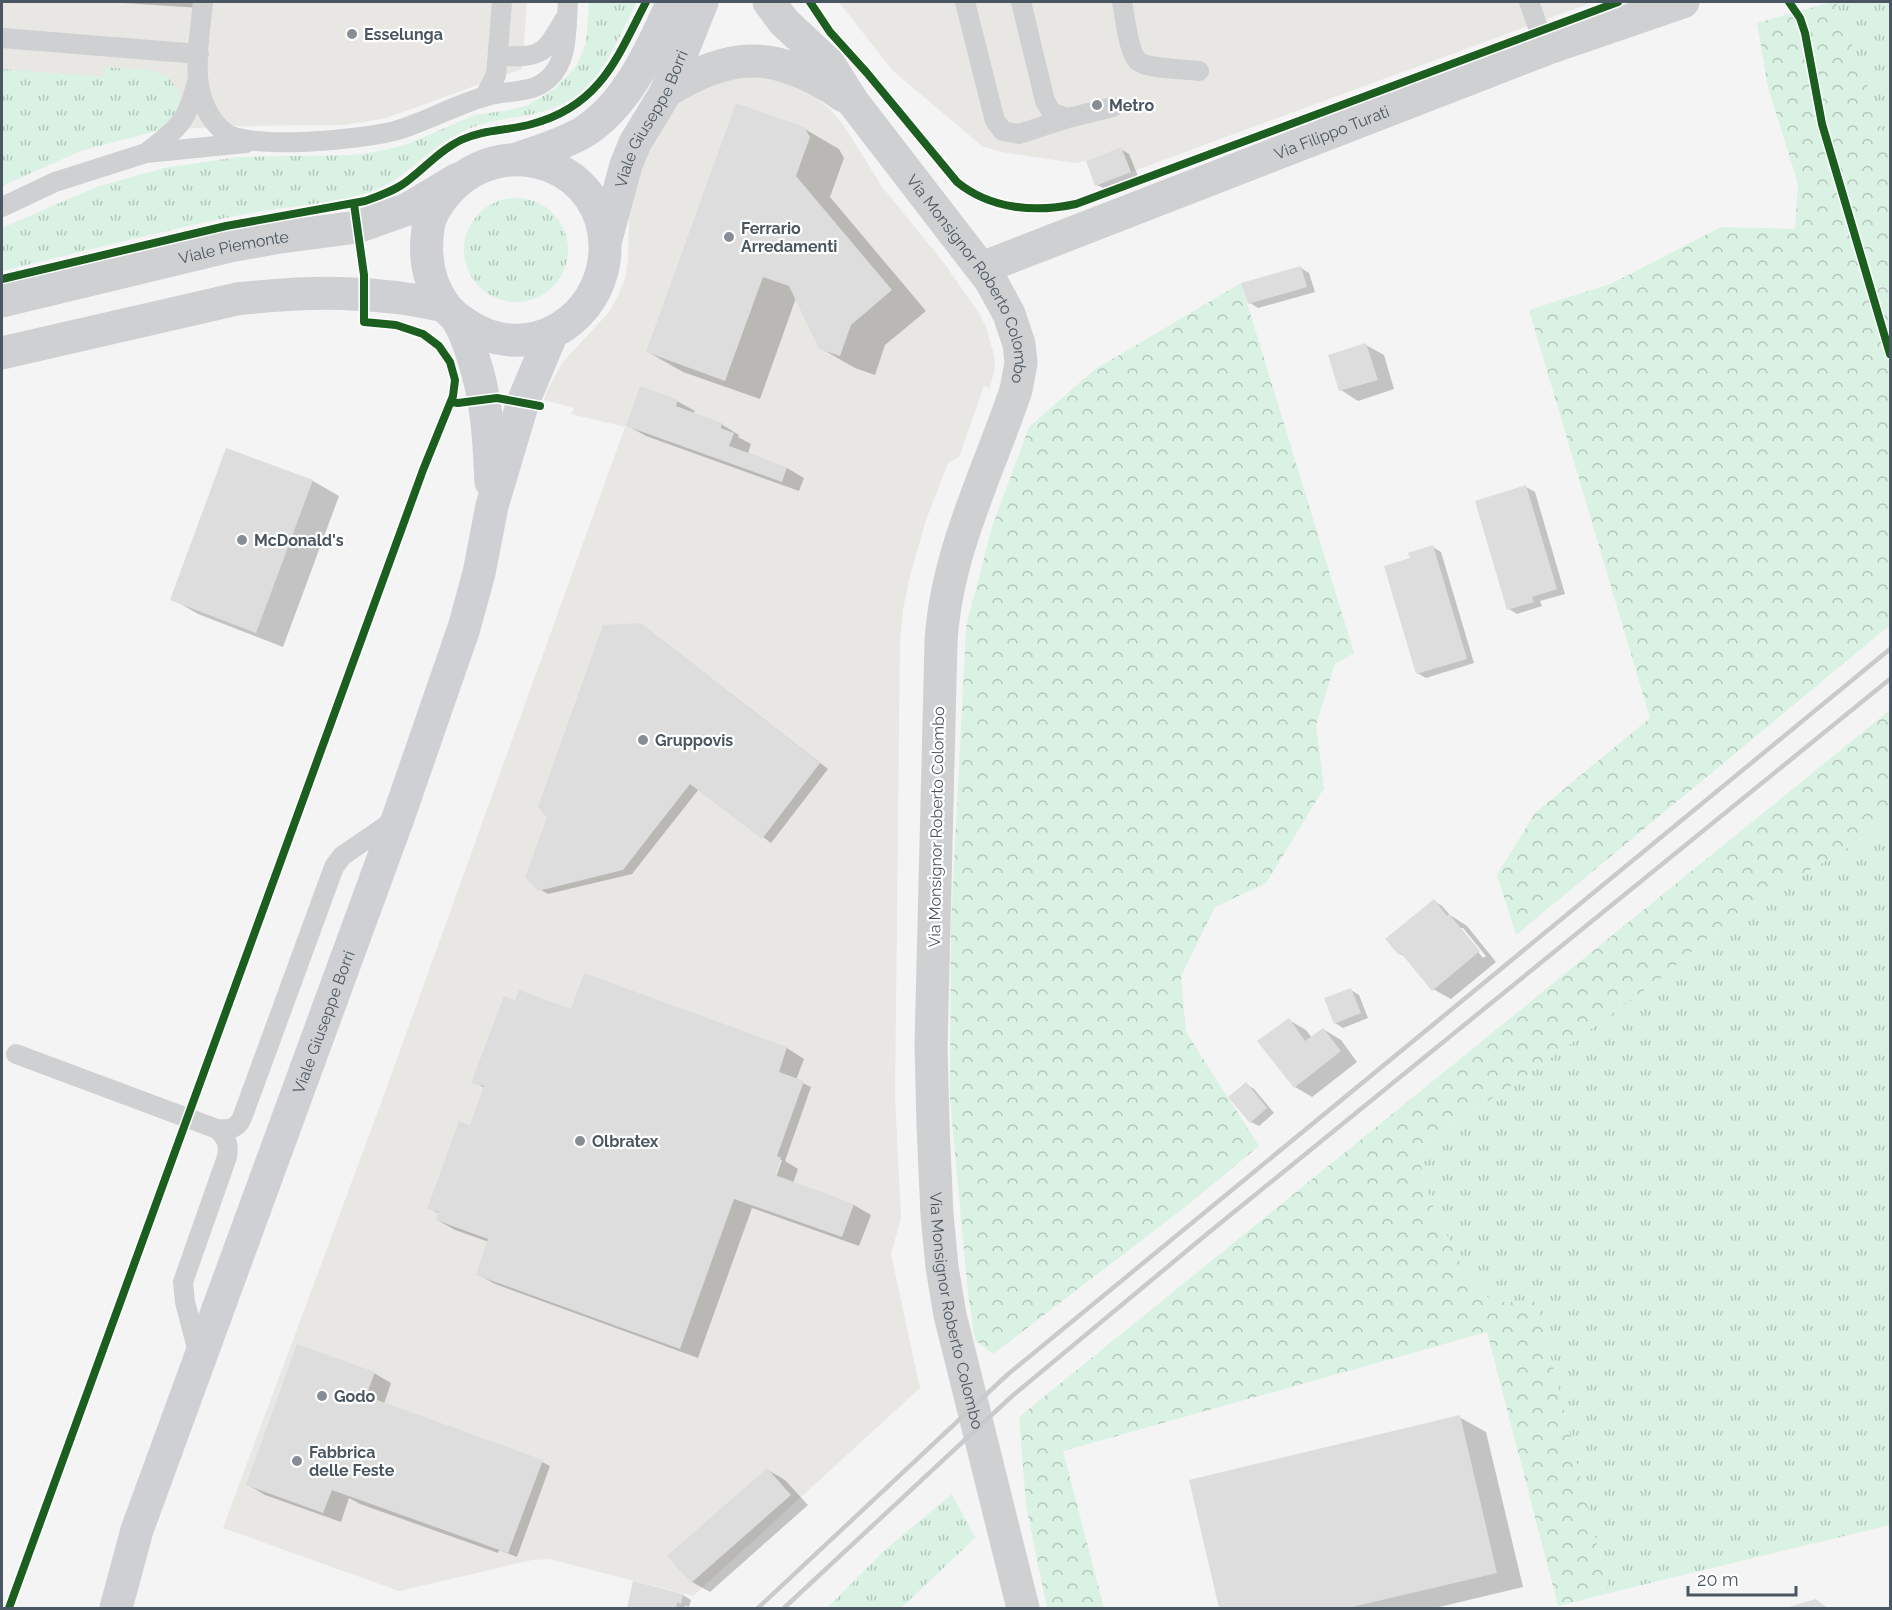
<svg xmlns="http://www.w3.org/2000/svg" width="1892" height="1610" font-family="Raleway,sans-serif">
<defs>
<pattern id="grass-tufts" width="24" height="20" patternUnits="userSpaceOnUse" patternTransform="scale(1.5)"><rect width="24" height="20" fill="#d9f2e3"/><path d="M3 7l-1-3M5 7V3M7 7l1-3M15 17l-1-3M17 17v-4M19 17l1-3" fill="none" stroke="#b2c7bb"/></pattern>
<pattern id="forest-crowns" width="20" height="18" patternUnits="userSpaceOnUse" patternTransform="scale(1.5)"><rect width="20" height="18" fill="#d9f2e3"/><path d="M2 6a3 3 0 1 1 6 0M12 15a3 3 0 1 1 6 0" fill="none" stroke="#b2c7bb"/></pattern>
</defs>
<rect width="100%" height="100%" fill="#f4f4f4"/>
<path fill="#e8e7e3" d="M2,2H527L522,69L403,112L382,119L344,125L237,126L159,130L80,151L2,186Z
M839,2H1593L1131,172L1121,147L1086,161L1074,163L1001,152L982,146L892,70Z
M754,75L778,79L815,97L832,111L844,126L883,188L944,263L979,313L986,327L994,355L995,367L990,388L984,386L959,457L948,463L926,520L910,576L903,609L900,641L895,1099L901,1218L891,1254L920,1388L693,1596L549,1559L532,1560L399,1591L223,1528L380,1106L625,427L571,414L574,408L544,400L546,393L562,363L609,312L618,296L625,279L628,261L629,214L638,171L675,107L713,81Z"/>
<path fill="url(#grass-tufts)" d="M589,2H637C621,31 609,67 583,90C552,119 510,114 473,127C433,141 409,179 370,192C330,205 282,206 240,215C160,231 81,252 2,271V228L96,187L164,168L238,157L352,155L375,152L405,145L475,115L510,110L528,105L555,89L577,65L586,43Z
M1836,2H1890V165L1877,111Z
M105,67L156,71L170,79L178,91L180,99L175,117L159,130L80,151L2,186V69L103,77Z
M464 250a52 52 0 1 1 104 0a52 52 0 1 1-104 0Z
M1890,820V1525L1609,1593L1537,1302H1493L1468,1280L1432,1204L1416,1149L1530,1073L1661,978L1740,911L1849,847Z
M952,1494L975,1538L901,1608H827L886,1549Z"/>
<path fill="url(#forest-crowns)" d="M1832,2H1836L1877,111L1890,165V625L1516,935L1497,875L1535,813L1650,718L1529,310L1613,283L1721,227L1795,229L1798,184L1768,87L1757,23Z
M1241,283L1354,653L1335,664L1316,725L1324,788L1266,883L1215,907L1181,976L1186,1032L1259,1146L1189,1204L993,1354L975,1340L968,1294L950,1099L951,925L966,627L992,527L1029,427L1094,370Z
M1890,710V820L1849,847L1740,911L1661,978L1530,1073L1416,1149L1432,1204L1468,1279L1493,1302H1537L1609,1593L1558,1606L1487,1332L1063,1451L1104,1608H1047L1026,1505L1019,1417Z"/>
<path fill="#0003" fill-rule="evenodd" d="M107,2H201V8Z
M803,128L839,149L844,158L830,197L926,311L885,345L875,375L855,368L820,348L796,298L760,399L683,372L648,352Z
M1121,149L1129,154L1138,176L1105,189L1097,185Z
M1301,268L1309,273L1315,292L1258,308L1250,303Z
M1366,345L1384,355L1394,389L1358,401L1341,390Z
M677,401L695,411L693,414L721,424L739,435L738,437L751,444L748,453L787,468L804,478L799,491L646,436L628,426Z
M227,450L313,481L339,496L283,647L198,614L172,599Z
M1526,487L1535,492L1565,594L1540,601L1542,606L1517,614L1509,609Z
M1433,547L1441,552L1474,663L1426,678L1417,673L1412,559Z
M649,630L828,769L771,843L699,789L632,874L548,894L539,889Z
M1434,901L1442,906L1450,915L1467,926L1496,962L1451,999L1433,989L1408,958L1400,954L1388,939ZM1459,928H1463L1486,956L1483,958Z
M585,975L787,1048L804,1059L796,1080L811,1087L785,1161L798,1169L793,1183L854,1205L871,1215L859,1246L752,1208L698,1358L495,1284L477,1274L489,1242L455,1230L437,1220L440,1214L428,1208L471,1127L485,1088L473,1082L516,1002L572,1011ZM779,1160H782L774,1183L771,1182Z
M1351,990L1359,995L1368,1018L1343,1028L1335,1023Z
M1289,1020L1306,1030L1312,1038L1323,1029L1341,1040L1357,1062L1312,1097L1295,1087Z
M1246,1084L1254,1089L1274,1113L1259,1126L1251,1122Z
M374,1373L391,1383L384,1404L542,1462L550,1466L517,1557L499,1550L498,1553L360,1504L349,1498L341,1522L265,1495L248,1485Z
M1459,1417L1486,1432L1523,1587L1435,1608H1221L1191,1481Z
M768,1470L785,1480L808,1505L710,1592L692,1582Z
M634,1582L683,1595L691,1600L689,1607L685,1606V1608H628Z
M1815,1601L1828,1608H1788Z"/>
<path fill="#ddddde" d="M736,103L804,127L810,137L796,176L892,290L851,325L840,356L819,349L789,286L763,277L725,381L646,352Z
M1121,147L1131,172L1095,186L1086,161Z
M1301,266L1307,287L1248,304L1241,283Z
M1366,343L1378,380L1339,391L1328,355Z
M640,386L678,400L676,406L722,423L721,428L734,433L729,446L787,467L782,482L626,426Z
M226,448L313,480L256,633L170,600Z
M1526,485L1557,589L1532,597L1534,602L1507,610L1475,501Z
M1433,545L1467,659L1416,674L1384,566L1410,558L1408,553Z
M641,623L820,763L762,839L690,784L623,870L538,891L525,877L547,818L538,807L603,625Z
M1434,899L1447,916L1449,914L1480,951L1432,991L1401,953L1399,955L1385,939Z
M584,973L787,1047L779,1072L804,1081L777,1156L781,1158L775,1175L854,1204L842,1237L734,1199L680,1349L476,1275L488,1239L436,1220L438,1212L427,1209L459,1121L470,1125L484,1086L471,1083L504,996L515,1000L519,990L571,1009Z
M1351,988L1361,1013L1334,1024L1324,998Z
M1289,1018L1305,1041L1323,1028L1341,1051L1294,1088L1257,1041Z
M1246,1082L1267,1108L1250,1123L1228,1097Z
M297,1344L375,1372L366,1396L543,1460L508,1553L332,1490L323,1513L246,1485Z
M1460,1415L1497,1573L1348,1608H1219L1189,1480Z
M767,1468L791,1495L691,1583L667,1556Z
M633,1581L683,1594L681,1604L677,1602L676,1608H627Z
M1816,1599L1827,1608H1785Z"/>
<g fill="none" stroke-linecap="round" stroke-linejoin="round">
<path stroke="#ced0d2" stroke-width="20" d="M203,2C199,45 186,98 223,131C246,152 368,139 398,130C428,121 457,104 487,96C507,90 532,94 548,79C569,61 566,27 568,2
M965,2L995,121L1003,131L1019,134L1068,118L1113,107
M1021,2L1045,101L1052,113L1068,118
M1122,2C1125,15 1128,52 1138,61C1147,69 1185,69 1199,71
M1529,2L1546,49
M2,38L199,54
M498,56C540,57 543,57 564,20
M485,96L496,75L502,2
M146,153C179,127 186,124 197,82
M2,207L55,182L146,153L246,143
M16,1054L217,1129C229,1130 237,1129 242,1118L334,867L342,856L396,819
M199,1356L185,1302L183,1282L227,1157C229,1145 227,1137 217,1129"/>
<g stroke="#ced0d2" stroke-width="33">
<path id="s1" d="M769,2L784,22L829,64L853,102L991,281L1009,314L1019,344L1021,363L1016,390C988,473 946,553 941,642L931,1046L933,1126L937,1214L942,1267L950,1315L1023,1608"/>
<path d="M666,92C733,48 779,52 844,96"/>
<path id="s2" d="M982,268L1546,49L1683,2"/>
</g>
<g stroke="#ced0d2" stroke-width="33">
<path id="s3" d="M2,301L230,246L274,238L357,227L408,209L458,179"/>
<path d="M2,353L237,299C308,291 374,290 445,306"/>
</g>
<g stroke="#ced0d4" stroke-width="33">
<path d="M517,159C539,151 561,145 582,133C628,105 651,49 673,2"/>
<path id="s4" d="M606,239L626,165L635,143L666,92L702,2"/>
<path d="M457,318C469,327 482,335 497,338C553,351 603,306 605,251C608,167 507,129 450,189C440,200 430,214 428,228C424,256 428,283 445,306C448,311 454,314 457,319C464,330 469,344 473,357C487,398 489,439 491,482"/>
<path id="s5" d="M116,1608L137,1530L398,818L464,628L479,573L492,506L523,402L552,333"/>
</g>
<path stroke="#c9cacc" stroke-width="4.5" d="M758,1608L1007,1375L1890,649
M784,1608L1011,1397L1207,1234L1890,679"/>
<defs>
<path id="cycleway" d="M810,2L830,32L867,73L957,182C990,209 1035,213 1076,204L1618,2
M1789,2L1800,18L1805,33L1822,124L1890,354
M2,279L226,226L365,201C379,196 394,191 406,182C425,168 440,150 461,140C484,129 508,131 532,124C600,106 617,58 646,2
M451,402L458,403L497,398L540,406
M9,1608L423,470L453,396L455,380L450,362L439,346L423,334L396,325L364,322V275L354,204"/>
</defs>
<use href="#cycleway" stroke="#fff" stroke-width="11"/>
<use href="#cycleway" stroke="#1b5e20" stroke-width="8"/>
</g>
<g fill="#868d94" stroke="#fff" stroke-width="2">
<circle cx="352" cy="34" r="6"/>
<circle cx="1097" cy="105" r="6"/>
<circle cx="729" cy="237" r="6"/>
<circle cx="242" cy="540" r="6"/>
<circle cx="643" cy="740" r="6"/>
<circle cx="580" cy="1141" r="6"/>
<circle cx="322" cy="1396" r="6"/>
<circle cx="297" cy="1461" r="6"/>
</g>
<g text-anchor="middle" stroke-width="4.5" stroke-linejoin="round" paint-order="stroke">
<g font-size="16" font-weight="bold" fill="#4a5661" stroke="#fff" text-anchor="start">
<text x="364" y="40">Esselunga</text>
<text x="1109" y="111">Metro</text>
<text x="741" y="234">Ferrario<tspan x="741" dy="18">Arredamenti</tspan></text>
<text x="254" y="546">McDonald's</text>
<text x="655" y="746">Gruppovis</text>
<text x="592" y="1147">Olbratex</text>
<text x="334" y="1402">Godo</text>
<text x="309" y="1458">Fabbrica<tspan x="309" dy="18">delle Feste</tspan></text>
</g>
<g font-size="16" fill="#4a5661" stroke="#fff">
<text dy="6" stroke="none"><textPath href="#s4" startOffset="129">Viale Giuseppe Borri</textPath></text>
<text dy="6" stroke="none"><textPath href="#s2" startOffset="375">Via Filippo Turati</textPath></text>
<text dy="6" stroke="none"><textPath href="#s3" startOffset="238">Viale Piemonte</textPath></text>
<text dy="6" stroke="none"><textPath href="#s1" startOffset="346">Via Monsignor Roberto Colombo</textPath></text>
<text transform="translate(936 827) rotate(-89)" y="6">Via Monsignor Roberto Colombo</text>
<text dy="6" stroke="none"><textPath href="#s5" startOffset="622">Viale Giuseppe Borri</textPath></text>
<text dy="6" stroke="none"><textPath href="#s1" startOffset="1408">Via Monsignor Roberto Colombo</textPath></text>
</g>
</g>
<rect width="1892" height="1610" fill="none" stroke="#4a5661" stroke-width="6"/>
<path d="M1688 1586v9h108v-9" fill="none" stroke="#4a5661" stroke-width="3"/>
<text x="1697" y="1586" font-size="18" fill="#4a5661" stroke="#ffffff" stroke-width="4.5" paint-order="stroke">20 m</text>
</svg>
